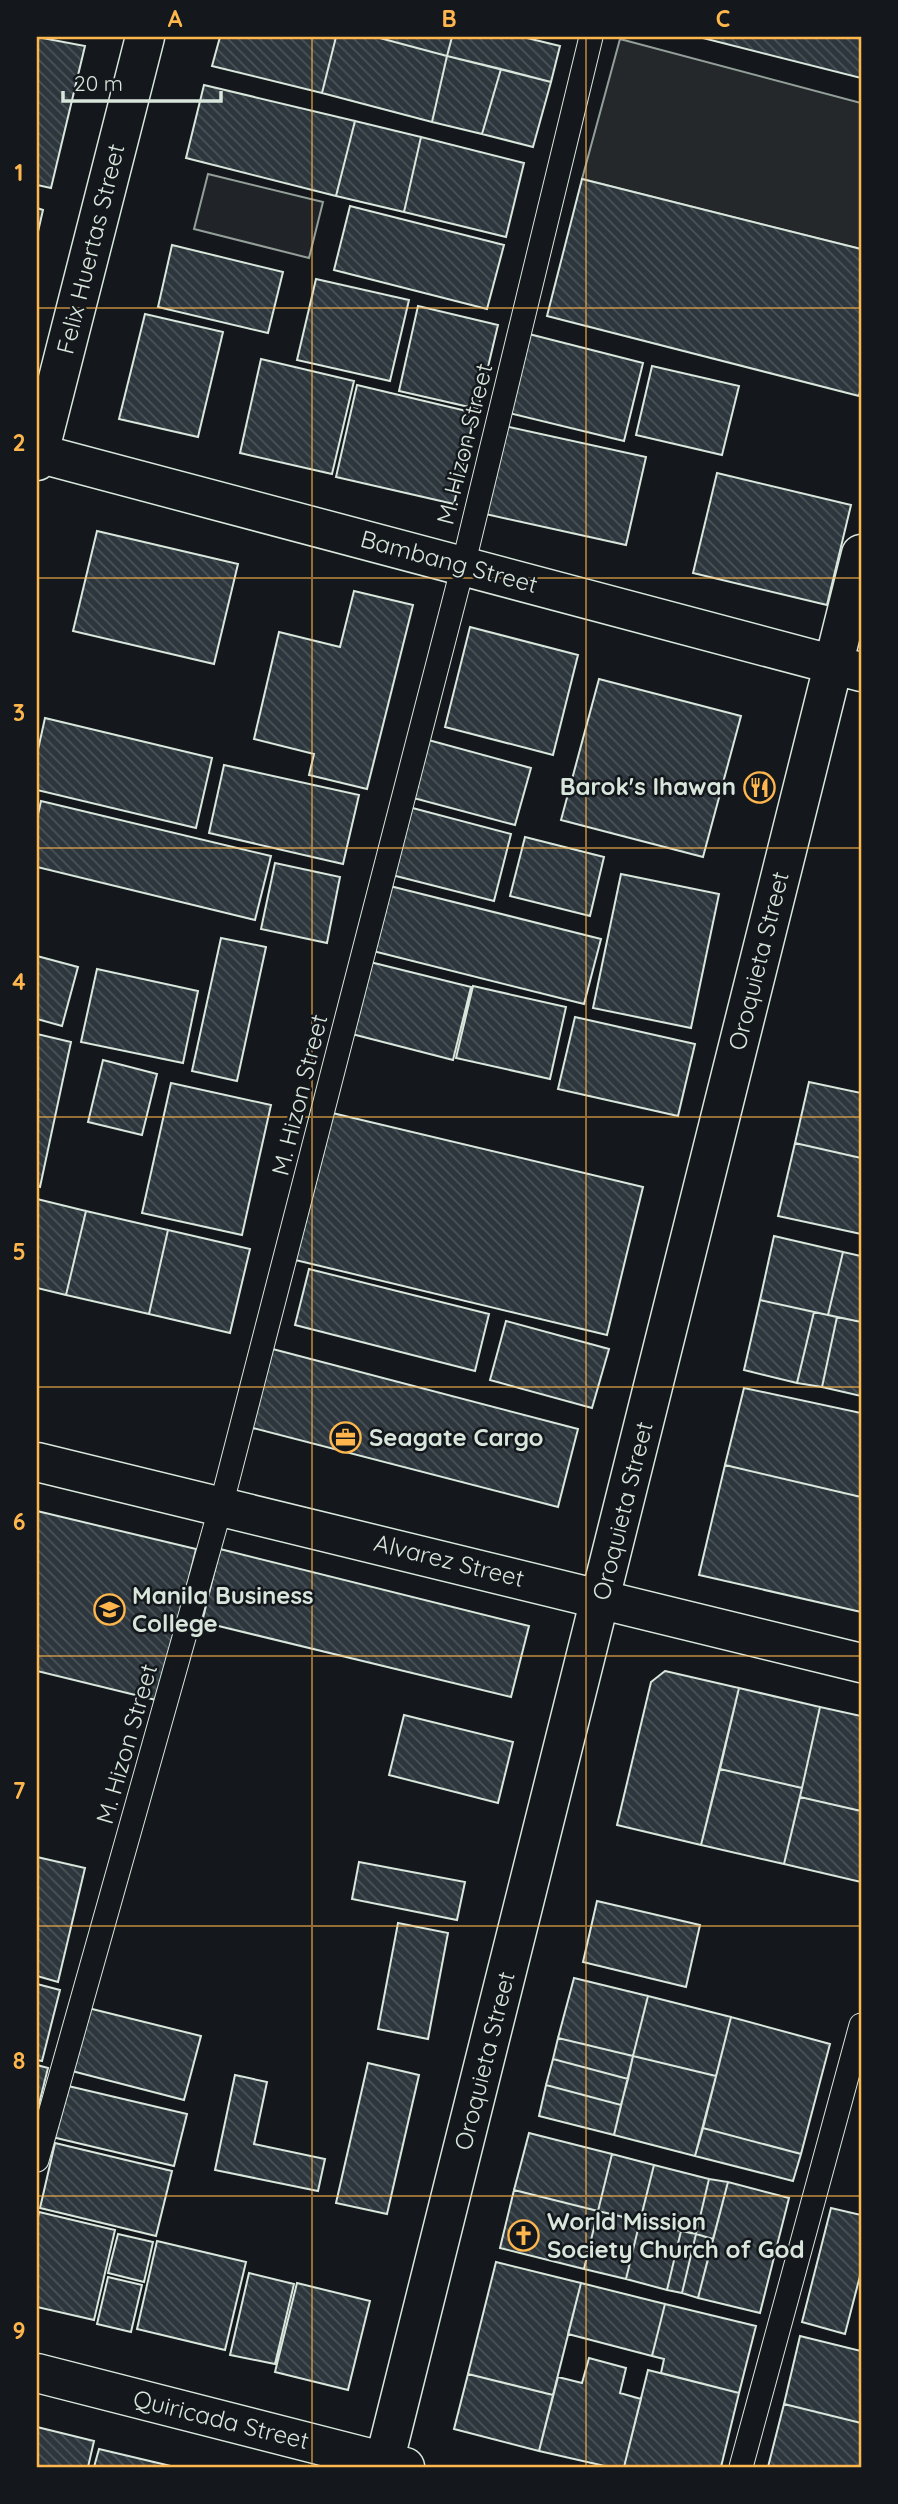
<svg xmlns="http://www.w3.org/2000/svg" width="898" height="2504" font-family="Quicksand,sans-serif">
<defs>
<pattern id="building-back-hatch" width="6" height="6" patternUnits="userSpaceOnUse" patternTransform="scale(1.75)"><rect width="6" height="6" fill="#2c363c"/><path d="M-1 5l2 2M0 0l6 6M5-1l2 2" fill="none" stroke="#4a5358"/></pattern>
</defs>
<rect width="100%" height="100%" fill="#14181c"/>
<path fill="#202428" stroke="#939e99" stroke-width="2" d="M208,174L323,202L309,258L194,229Z"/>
<path fill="#24282b" stroke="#939e99" stroke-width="2" d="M620,39L861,103V249L582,179Z"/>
<path fill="url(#building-back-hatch)" stroke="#d8e6dc" stroke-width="2" d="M37,37L85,46L51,188L37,185Z
M220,37H336L322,93L212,66Z
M336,37H376L447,56L432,122L322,93Z
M376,37H452L447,56Z
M452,37H523L560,46L551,82L447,56Z
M699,37H861V78Z
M447,56L501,69L482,134L432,122Z
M501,69L551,82L533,147L482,134Z
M204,85L355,121L336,196L186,158Z
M355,121L421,137L404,212L336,196Z
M421,137L524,163L506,237L404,212Z
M582,179L861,249V387L859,396L547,316Z
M350,206L504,245L487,309L334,270Z
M37,208L43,210L37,236Z
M172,245L283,272L268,333L158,307Z
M316,279L409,300L390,381L297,360Z
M418,306L498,325L478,409L399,391Z
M145,314L223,332L198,437L119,419Z
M525,333L643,363L624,441L505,412Z
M261,359L354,381L332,474L240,453Z
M652,366L739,386L722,455L636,435Z
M357,385L475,413L454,504L336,477Z
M500,425L646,457L626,545L481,513Z
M717,473L851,505L827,605L693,573Z
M97,531L238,564L214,664L73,631Z
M354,591L413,605L367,789L309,775L314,754L254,739L279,632L340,647Z
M470,627L578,655L553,755L445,727Z
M599,679L741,716L703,857L561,820Z
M45,718L212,758L196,828L37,790V754Z
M421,738L531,768L515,825L406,796Z
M224,765L359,795L343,864L209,833Z
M41,801L271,856L255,920L37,867V819Z
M405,806L511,834L494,901L388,874Z
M525,837L604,857L590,916L510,896Z
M275,863L340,877L327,943L261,929Z
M621,874L719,894L691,1028L593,1008Z
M386,885L601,939L584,1004L369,950Z
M221,938L266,947L237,1081L192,1071Z
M37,956L78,967L62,1026L37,1019Z
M366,961L471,987L453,1060L348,1033Z
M97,969L198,991L183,1063L81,1042Z
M473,986L566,1007L550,1079L456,1058Z
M575,1017L695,1044L678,1116L558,1089Z
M37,1034L71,1042L40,1187L37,1186Z
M103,1060L157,1074L142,1135L88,1122Z
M809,1082L861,1093V1158L795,1143Z
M171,1083L271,1105L242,1235L142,1213Z
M324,1111L643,1187L607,1335L287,1258Z
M795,1143L861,1158V1234L778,1216Z
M37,1199L86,1211L66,1295L37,1288Z
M86,1211L168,1230L149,1314L66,1295Z
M168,1230L250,1249L230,1333L149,1314Z
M774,1236L843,1252L828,1315L760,1300Z
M843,1252L861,1256V1322L828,1315Z
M309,1269L489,1314L475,1371L295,1325Z
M760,1300L814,1312L797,1383L744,1370Z
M814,1312L837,1317L822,1387L797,1383Z
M837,1317L861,1322V1396L822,1387Z
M506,1321L609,1349L592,1408L490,1380Z
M265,1347L578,1429L558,1507L245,1426Z
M744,1388L861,1413V1497L725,1465Z
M725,1465L861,1497V1612L699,1575Z
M37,1511L196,1549L160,1701L37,1671Z
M220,1549L529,1626L511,1697L202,1622Z
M665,1671L739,1688L701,1845L617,1825L651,1682Z
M739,1688L820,1707L802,1788L720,1769Z
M820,1707L861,1716V1811L800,1797Z
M404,1715L513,1742L498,1803L389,1775Z
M720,1769L802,1788L784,1864L701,1845Z
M800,1797L861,1811V1882L784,1864Z
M37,1857L85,1868L58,1982L37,1976Z
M359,1862L465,1882L457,1920L352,1899Z
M597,1901L700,1925L686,1987L583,1962Z
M398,1923L448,1933L428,2039L378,2029Z
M574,1978L648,1996L633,2056L558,2038Z
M37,1984L60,1990L42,2061L37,2060Z
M648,1996L731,2017L716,2076L633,2056Z
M84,2007L201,2036L184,2100L68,2070Z
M731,2017L830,2044L801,2154L703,2128Z
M558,2038L633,2056L628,2079L553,2059Z
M633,2056L716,2076L695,2156L614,2135Z
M553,2059L628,2079L621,2105L546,2085Z
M368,2063L419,2075L387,2214L336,2203Z
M37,2065L48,2068L37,2112Z
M235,2075L267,2082L254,2144L325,2159L318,2191L215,2170Z
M64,2085L187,2114L174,2166L52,2137Z
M546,2085L621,2105L614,2135L539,2116Z
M703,2128L801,2154L793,2181L695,2156Z
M529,2133L612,2154L598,2211L514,2190Z
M55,2143L172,2171L156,2236L40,2208Z
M612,2154L654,2165L640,2221L598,2211Z
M654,2165L709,2179L696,2234L640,2221Z
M709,2179L728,2182L713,2239L696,2234Z
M728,2182L789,2198L760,2313L698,2298Z
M514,2190L598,2211L584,2269L500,2248Z
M831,2208L861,2215V2272L845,2334L802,2322Z
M598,2211L640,2221L626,2279L584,2269Z
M39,2212L115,2230L94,2320L37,2307V2223Z
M640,2221L681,2231L667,2290L626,2279Z
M681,2231L696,2234L682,2293L667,2290Z
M118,2234L153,2242L144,2282L108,2273Z
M696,2234L713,2239L698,2298L682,2293Z
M157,2241L246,2262L225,2350L137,2329Z
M496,2262L581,2283L553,2395L468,2374Z
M249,2273L294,2284L275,2364L230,2355Z
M108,2277L142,2285L131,2332L97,2324Z
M297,2283L370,2301L348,2390L275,2372Z
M581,2283L665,2304L652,2356L568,2334Z
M665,2304L756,2326L739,2393L661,2373L664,2359L652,2356Z
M800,2336L861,2351V2423L784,2404Z
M589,2358L626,2368L620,2393L641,2399L624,2467H609L539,2451L558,2377L582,2383Z
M648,2370L739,2393L721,2467H624Z
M468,2374L553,2395L539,2451L454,2429Z
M784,2404L861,2423V2467H768Z
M37,2427L94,2441L88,2467H37Z
M99,2449L175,2467H94Z"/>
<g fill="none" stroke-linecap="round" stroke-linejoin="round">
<defs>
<path id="lane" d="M37,2160L221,1506L463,566L591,37
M741,2467L861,2025"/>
<path id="street" d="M37,1462L861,1663"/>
<path id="secondary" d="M37,453L861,672
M37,461L145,37
M37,2373L405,2467
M383,2467L861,554"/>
</defs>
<use href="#lane" stroke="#d8e6dc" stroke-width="25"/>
<use href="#street" stroke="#d8e6dc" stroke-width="41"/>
<use href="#secondary" stroke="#d8e6dc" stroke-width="41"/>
<use href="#lane" stroke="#14181c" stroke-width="23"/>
<use href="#street" stroke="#14181c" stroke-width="38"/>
<use href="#secondary" stroke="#14181c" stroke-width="38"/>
</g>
<path fill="none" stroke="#ffb74d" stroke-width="2" stroke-opacity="0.55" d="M312,37V2467M586,37V2467M37,308H861M37,578H861M37,848H861M37,1117H861M37,1387H861M37,1656H861M37,1926H861M37,2196H861"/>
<defs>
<symbol id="restaurant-ring" viewBox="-11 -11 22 22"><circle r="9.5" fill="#14181c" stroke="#ffb74d" stroke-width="1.5"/><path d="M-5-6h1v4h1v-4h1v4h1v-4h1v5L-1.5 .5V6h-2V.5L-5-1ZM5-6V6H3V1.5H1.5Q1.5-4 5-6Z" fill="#ffb74d"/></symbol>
<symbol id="office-ring" viewBox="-11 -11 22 22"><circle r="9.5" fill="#14181c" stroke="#ffb74d" stroke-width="1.5"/><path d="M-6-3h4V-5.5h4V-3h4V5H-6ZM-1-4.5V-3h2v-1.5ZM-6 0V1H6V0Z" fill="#ffb74d"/></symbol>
<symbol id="university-ring" viewBox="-11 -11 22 22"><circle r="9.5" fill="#14181c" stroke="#ffb74d" stroke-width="1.5"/><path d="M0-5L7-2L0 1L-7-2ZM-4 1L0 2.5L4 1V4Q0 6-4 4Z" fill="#ffb74d"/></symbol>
<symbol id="church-ring" viewBox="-11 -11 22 22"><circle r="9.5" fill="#14181c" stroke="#ffb74d" stroke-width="1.5"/><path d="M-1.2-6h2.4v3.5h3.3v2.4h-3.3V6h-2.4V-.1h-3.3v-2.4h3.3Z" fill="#ffb74d"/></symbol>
</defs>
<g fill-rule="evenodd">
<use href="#restaurant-ring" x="742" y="770" width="35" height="35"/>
<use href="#office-ring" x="328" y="1420" width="35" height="35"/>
<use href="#university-ring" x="92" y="1592" width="35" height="35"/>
<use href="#church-ring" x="506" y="2218" width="35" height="35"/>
</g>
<g text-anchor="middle" stroke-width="5" stroke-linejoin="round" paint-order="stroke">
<g font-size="24" fill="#d8e6dc" stroke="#14181c">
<text transform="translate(91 249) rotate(-76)" y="8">Felix Huertas Street</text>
<text transform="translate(465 444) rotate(-76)" y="8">M. Hizon Street</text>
<text transform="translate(449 562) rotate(15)" y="8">Bambang Street</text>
<text transform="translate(759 961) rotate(-76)" y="8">Oroquieta Street</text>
<text transform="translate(300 1095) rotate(-76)" y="8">M. Hizon Street</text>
<text transform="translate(623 1511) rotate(-76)" y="8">Oroquieta Street</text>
<text transform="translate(449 1561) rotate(14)" y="8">Alvarez Street</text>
<text transform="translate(127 1744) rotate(-74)" y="8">M. Hizon Street</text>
<text transform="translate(485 2061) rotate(-76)" y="8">Oroquieta Street</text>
<text transform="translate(221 2420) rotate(14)" y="8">Quiricada Street</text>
</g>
<g font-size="24" font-weight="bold" fill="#d8e6dc" stroke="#14181c" text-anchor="start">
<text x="736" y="795" text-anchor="end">Barok's Ihawan</text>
<text x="369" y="1446">Seagate Cargo</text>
<text x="132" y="1604">Manila Business<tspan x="132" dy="28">College</tspan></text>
<text x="547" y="2230">World Mission<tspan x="547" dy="28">Society Church of God</tspan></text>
</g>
</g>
<rect width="898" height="2504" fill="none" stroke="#14181c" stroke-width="77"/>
<path d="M63 91v10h158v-10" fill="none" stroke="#d8e6dc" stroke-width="3.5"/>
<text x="74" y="91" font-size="21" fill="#d8e6dc" stroke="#14181c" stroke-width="5" paint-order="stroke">20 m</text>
<rect x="38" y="38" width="822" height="2428" fill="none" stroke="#ffb74d" stroke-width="2.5"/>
<g font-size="23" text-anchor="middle" font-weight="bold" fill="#ffb74d">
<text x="175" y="27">A</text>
<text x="449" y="27">B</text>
<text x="723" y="27">C</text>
<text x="19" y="181">1</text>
<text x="19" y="451">2</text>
<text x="19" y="721">3</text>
<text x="19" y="990">4</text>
<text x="19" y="1260">5</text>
<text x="19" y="1530">6</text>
<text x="19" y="1799">7</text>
<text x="19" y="2069">8</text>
<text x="19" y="2339">9</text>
</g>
</svg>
